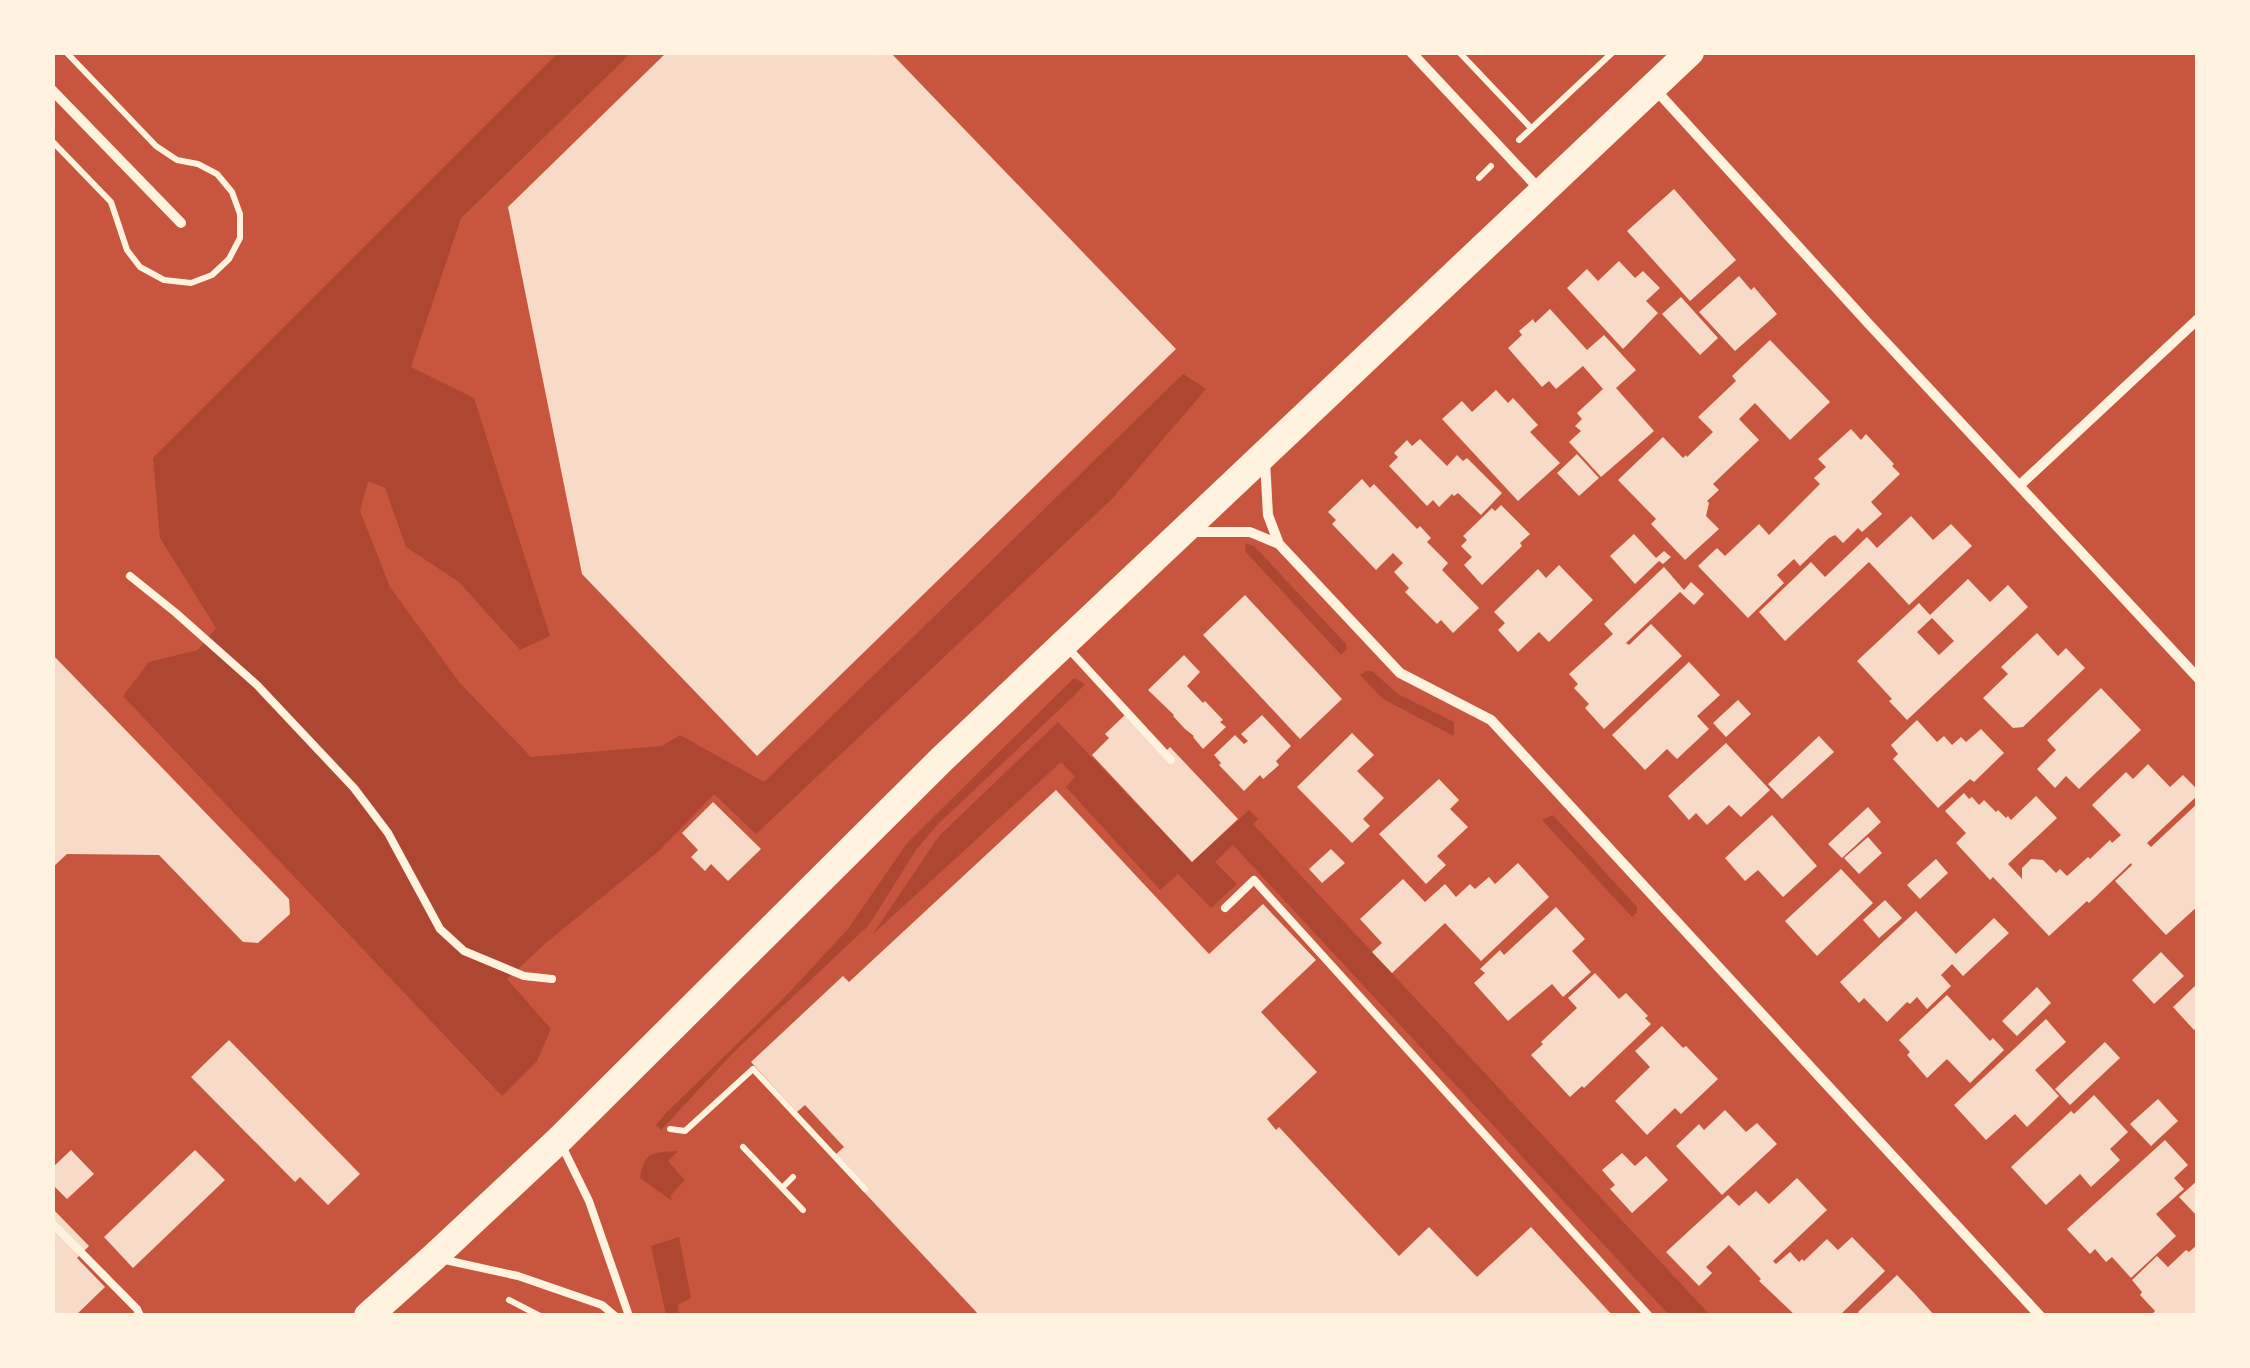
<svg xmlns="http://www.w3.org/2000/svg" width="2250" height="1368" font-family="'PT Sans Narrow',sans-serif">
<rect width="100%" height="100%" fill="#c8553d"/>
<path fill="#ae4732" d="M558,53H631L461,218L411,367L474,398L550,636L520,650L459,582L406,547L385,488L368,481L360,511L390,587L459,682L531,757L662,746L680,735L764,782L1183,374L1206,389L1112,499L756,834L714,794L659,851L547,942L507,979L551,1029L537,1061L502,1096L123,696L149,662L198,650L216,628L160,538L153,458Z
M1246,543L1255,547L1346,644L1347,649L1341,655L1245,551Z
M1366,671H1372L1398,694L1454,722V736L1383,699L1360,675Z
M1074,678L1085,684L1076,694L936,826L916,850L869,925L732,1054L661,1130L656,1125L665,1114L784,998L848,929L907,843Z
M1058,722L1192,862L1249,810L1258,819L1253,824L1710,1315H1669L1233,845L1215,862L1237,884L1211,908L1178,874L1160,890L1066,787L1075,777L1061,762L872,935L939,836Z
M1553,815L1637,907V912L1632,917L1542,820Z
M678,1151L668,1161L685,1180L671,1195L672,1201L640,1178C645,1150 652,1153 678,1151Z
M679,1237L691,1298L678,1305L679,1315H666L651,1246Z"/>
<path fill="#f7dbc8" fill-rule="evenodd" d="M667,52H890L1176,349L757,756L582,574L508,207Z
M1674,189L1736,260L1690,301L1627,231Z
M1619,261L1635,278L1643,271L1660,288L1646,301L1658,313L1623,349L1567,288L1587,269L1598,281Z
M1739,276L1751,290L1754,287L1777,314L1735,351L1699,312Z
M1681,297L1718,338L1700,355L1662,314Z
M1550,309L1587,350L1604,335L1636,370L1616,388L1654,431L1601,477L1569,442L1581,431L1575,426L1582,419L1577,413L1603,389L1583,366L1556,389L1549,381L1542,387L1508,348L1522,335L1519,331L1533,319L1535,323Z
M1770,340L1830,402L1790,440L1755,403L1739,419L1759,440L1713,484L1719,490L1707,501L1709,503L1706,516L1719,529L1685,560L1651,524L1656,519L1618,480L1663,437L1683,458L1686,455L1687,457L1713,432L1698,417L1736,381L1732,376Z
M1496,390L1508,403L1513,398L1538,425L1530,432L1560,463L1518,501L1442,419L1462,401L1472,412Z
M1851,429L1861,440L1866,434L1894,464L1892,466L1900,474L1871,502L1882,514L1862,532L1858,528L1843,543L1835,535L1829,538L1800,566L1794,559L1777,575L1784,583L1748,618L1698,566L1717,548L1725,556L1759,524L1769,535L1820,484L1814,478L1826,467L1818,459Z
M1420,439L1447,466L1457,455L1463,461L1467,458L1502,493L1481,515L1458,493L1454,496L1452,494L1439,507L1433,500L1427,506L1389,466L1398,457L1394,453L1407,440L1412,446Z
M1577,454L1599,478L1579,496L1557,473Z
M1362,479L1370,488L1374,484L1417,529L1420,526L1431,538L1427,542L1448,563L1442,570L1479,608L1453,633L1441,620L1437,624L1405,592L1409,588L1394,572L1403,563L1393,553L1376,570L1332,524L1336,520L1328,512Z
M1501,505L1530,534L1520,543L1522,546L1482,585L1464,565L1472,557L1461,546L1467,540L1463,536L1492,508L1495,511Z
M1911,516L1933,540L1951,524L1972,546L1909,605L1869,562L1785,641L1759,612L1811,562L1825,577L1867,537L1877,548Z
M1634,534L1656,558L1664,551L1671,557L1663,564L1659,561L1635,584L1610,556Z
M1559,565L1593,600L1549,642L1539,632L1518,652L1498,630L1505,623L1494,612L1538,569L1546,578Z
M1664,567L1684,590L1691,582L1704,594L1694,605L1680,592L1626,643L1629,645L1651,624L1682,656L1604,729L1585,708L1589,704L1574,688L1578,684L1569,674L1613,634L1604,624Z
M1968,579L1990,602L2008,585L2028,607L1907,720L1889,701L1892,699L1857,661L1919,603L1930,615ZM1932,618L1954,641L1939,655L1917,632Z
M1245,595L1342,699L1300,739L1203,635Z
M2037,633L2058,656L2066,648L2085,668L2023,727L2013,728L1983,698L2008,674L2001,667Z
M52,654L289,899L290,914L258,943L243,942L159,855L67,854L52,868Z
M1184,655L1200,672L1187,686L1203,703L1205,701L1223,720L1220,722L1226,727L1203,749L1193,737L1194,736L1185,729L1173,716L1174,715L1148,690Z
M1689,662L1720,695L1697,716L1709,729L1677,759L1667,749L1645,770L1612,735Z
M2101,688L2141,730L2079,789L2066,776L2055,788L2037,769L2056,750L2047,740Z
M1738,700L1751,714L1726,737L1713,723Z
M1126,714L1163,754L1170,747L1238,819L1192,862L1092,755L1109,738L1105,734Z
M1262,715L1291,746L1276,761L1279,765L1263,779L1260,775L1244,791L1219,765L1221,763L1214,755L1235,735L1244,744L1248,741L1241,734Z
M1917,720L1937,742L1944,736L1952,745L1961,737L1966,742L1981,729L2004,753L1974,782L1970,779L1938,808L1893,759L1898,754L1891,745Z
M1352,733L1374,755L1357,771L1384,798L1363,819L1370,826L1352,843L1297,787Z
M1819,736L1834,752L1782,799L1768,784Z
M1726,743L1770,790L1741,817L1729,805L1707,825L1696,813L1689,820L1668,796Z
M2148,764L2170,787L2183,775L2198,790V795L2147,843L2151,847L2198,803V906L2166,935L2115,881L2132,865L2131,863L2089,903L2087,901L2049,936L1993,877L1990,880L1956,843L1966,833L1945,811L1964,793L1969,799L1972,797L1979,805L1984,800L1996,812L1998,810L2006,818L2008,816L2011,820L2036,796L2057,818L2008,864L2022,879V868L2031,859L2043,860L2056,873L2060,869L2067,876L2088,857L2090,859L2110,840L2112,843L2121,835L2092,805L2126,772L2133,779Z
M1439,779L1459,800L1450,809L1468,827L1437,856L1446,865L1426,884L1379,834Z
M1056,790L1209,954L1263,904L1316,960L1261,1012L1317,1072L1267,1119L1276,1130L1279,1127L1399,1256L1429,1227L1477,1277L1531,1227L1613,1316H980L863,1191L836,1154L844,1147L805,1105L797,1112L751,1062L843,976L849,982Z
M713,802L761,849L728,881L711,864L705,871L691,857L698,850L682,833Z
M1868,807L1881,822L1842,858L1828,844Z
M1772,815L1817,866L1783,897L1758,870L1745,881L1725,858Z
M1868,837L1882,853L1859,874L1844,858Z
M1331,849L1345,863L1322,883L1309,869Z
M1936,859L1948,873L1920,899L1907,885Z
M1518,863L1549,897L1481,961L1445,923L1392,973L1372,952L1382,943L1360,919L1403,879L1425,902L1445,884L1456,897L1470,884L1475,889L1489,877L1495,884Z
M1841,869L1873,903L1817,956L1785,921Z
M1885,900L1902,918L1879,938L1863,920Z
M1556,907L1585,939L1572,951L1591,972L1563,997L1552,984L1508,1021L1474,983L1485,973L1480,969L1500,950L1504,955Z
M1916,911L1956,954L1994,918L2009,933L1963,976L1952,964L1941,975L1951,986L1927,1009L1917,997L1910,1004L1907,1002L1887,1022L1864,998L1859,1003L1840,982Z
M2161,952L2184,976L2154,1004L2132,980Z
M1595,973L1619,999L1626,993L1648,1016L1645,1018L1651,1024L1584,1088L1582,1086L1570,1097L1531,1055L1543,1044L1541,1042L1577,1008L1568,998Z
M2198,983V1027L2194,1030L2173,1007Z
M2037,987L2051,1003L2017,1036L2002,1021Z
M1947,995L1990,1041L1993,1038L2004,1050L1970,1083L1947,1059L1927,1078L1907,1055L1910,1052L1899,1040Z
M2046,1019L2066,1042L2035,1070L2059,1096L2027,1127L2015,1114L1986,1140L1954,1105Z
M1662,1026L1683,1048L1686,1046L1718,1079L1681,1114L1675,1108L1647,1135L1615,1101L1650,1067L1635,1051Z
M229,1040L360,1174L328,1205L300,1177L295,1182L191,1077Z
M2105,1042L2120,1058L2070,1105L2055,1089Z
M2094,1095L2128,1132L2110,1149L2120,1160L2091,1187L2080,1174L2046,1205L2011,1167L2071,1111L2074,1114Z
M2158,1099L2178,1121L2151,1146L2130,1124Z
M1725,1110L1746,1132L1757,1123L1777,1144L1722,1195L1676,1146L1699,1124L1704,1130Z
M2165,1140L2188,1165L2174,1178L2184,1189L2156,1214L2176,1236L2131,1278L2112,1257L2106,1262L2095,1249L2090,1254L2067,1229Z
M71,1150L94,1174L67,1199L52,1184V1168Z
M195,1150L225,1180L133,1268L104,1237Z
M1622,1153L1635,1166L1646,1156L1668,1180L1632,1213L1610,1189L1615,1185L1602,1170Z
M1797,1178L1827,1210L1773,1261L1776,1264L1790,1252L1799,1262L1802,1259L1804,1261L1827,1239L1838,1250L1852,1237L1885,1271L1839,1316H1796L1759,1281L1761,1279L1729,1245L1706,1267L1712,1273L1699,1286L1666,1252L1728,1195L1739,1206L1756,1191L1769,1204Z
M2198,1180V1217L2179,1197Z
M52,1208L89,1246L77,1258L105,1287L75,1316H52Z
M2198,1244V1316H2150L2155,1311L2140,1295L2142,1292L2132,1280L2157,1256L2168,1267L2186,1250L2189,1252Z
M1897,1275L1915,1294L1935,1316H1861L1858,1312Z"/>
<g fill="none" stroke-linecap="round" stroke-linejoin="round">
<path stroke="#fff3e0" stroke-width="6" d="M1459,52L1531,128
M1519,140L1613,52
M52,141L111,202L127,250L140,267L164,280L191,283L212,275L229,259L240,238V214L232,192L217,174L198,164L177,160L156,146L66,52
M1479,178L1491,166
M670,1129L685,1131L753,1069L865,1189
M743,1147L782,1188
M793,1177L782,1188L803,1210
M509,1300L540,1316"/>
<path stroke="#fff3e0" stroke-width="8" d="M130,576L176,613L257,685L354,788L388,833L440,929L464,951L524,976L552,979
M1067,647L1171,760
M1225,908L1254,880L1649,1316
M561,1144L589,1201L629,1316
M52,1223L137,1309L140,1316
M445,1260L518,1276L602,1305L615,1316"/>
<path stroke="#fff3e0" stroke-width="10" d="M1411,52L1541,191
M1654,88L1867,322L2198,678
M52,90L181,223
M1265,461L1268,515L1279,544L1400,673L1491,720L2040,1316
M2020,485L2198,319
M1192,532H1250L1279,544"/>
<path stroke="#fff3e0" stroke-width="28" d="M368,1316L434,1257L559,1140L941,760L1690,52"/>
</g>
<rect width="2250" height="1368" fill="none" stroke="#fff3e0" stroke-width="110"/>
</svg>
